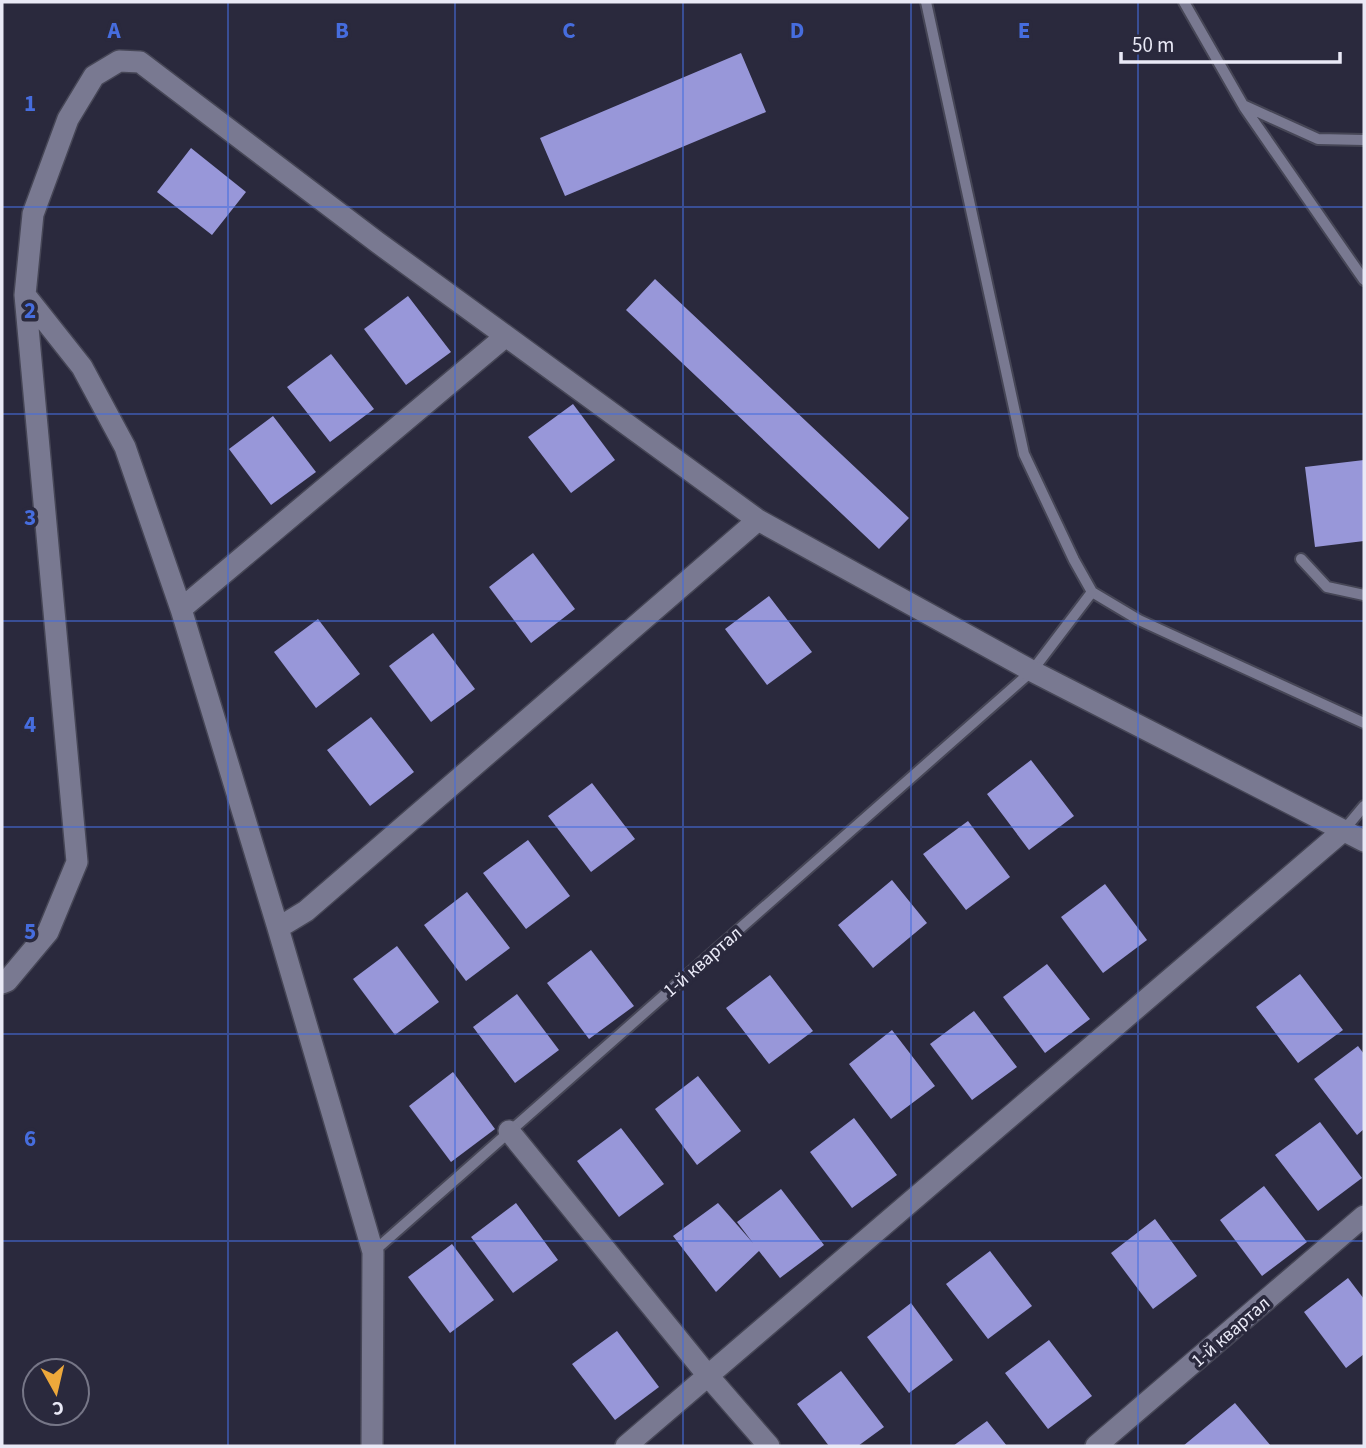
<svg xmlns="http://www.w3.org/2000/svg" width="1366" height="1448" font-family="'Source Sans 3',sans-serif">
<rect width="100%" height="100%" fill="#2a293d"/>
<path fill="#9897d9" d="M741,53L766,112L565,196L540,138Z
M191,148L246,192L212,235L157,192Z
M655,279L909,518L879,549L626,310Z
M408,296L451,352L406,385L364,329Z
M331,354L374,409L330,442L287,387Z
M573,404L615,460L571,493L528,437Z
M273,416L316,472L271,505L229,449Z
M1364,460V541L1315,547L1305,467Z
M533,553L575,609L531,643L489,587Z
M769,596L812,652L767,685L725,629Z
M318,619L360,674L316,708L274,652Z
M433,633L475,689L431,722L389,666Z
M371,717L414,772L370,806L327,750Z
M1031,760L1074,816L1029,850L987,794Z
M592,783L635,839L591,872L548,816Z
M968,821L1010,877L966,910L923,854Z
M528,840L570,896L526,929L483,873Z
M892,880L927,923L873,968L838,925Z
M1105,884L1147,940L1103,973L1061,917Z
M467,892L510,948L466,981L424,925Z
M397,946L439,1002L395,1035L353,979Z
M591,950L634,1006L589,1039L547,983Z
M1047,964L1090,1019L1045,1053L1003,997Z
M1300,974L1343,1030L1298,1063L1256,1007Z
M770,975L813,1031L769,1064L726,1008Z
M517,994L559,1050L515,1083L473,1027Z
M974,1011L1017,1067L972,1100L930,1044Z
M892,1030L935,1086L891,1119L849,1064Z
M1358,1046L1364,1054V1129L1357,1135L1314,1079Z
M453,1072L495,1129L451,1162L409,1106Z
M698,1076L741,1131L697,1165L655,1109Z
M854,1118L897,1175L852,1208L810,1152Z
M1320,1122L1362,1178L1318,1211L1275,1155Z
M621,1128L664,1184L619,1217L577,1161Z
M1264,1186L1307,1242L1262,1276L1220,1220Z
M781,1189L824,1245L780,1278L759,1251L716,1292L673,1236L718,1203L753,1243L737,1222Z
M516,1203L558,1260L513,1293L471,1237Z
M1155,1219L1197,1276L1153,1309L1111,1253Z
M452,1244L494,1300L450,1333L408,1277Z
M990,1251L1032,1306L988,1339L946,1284Z
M1348,1278L1364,1299V1354L1346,1368L1304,1312Z
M911,1303L953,1360L909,1393L867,1337Z
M617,1331L659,1387L615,1420L572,1364Z
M1049,1340L1092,1396L1048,1429L1005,1373Z
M841,1371L884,1427L858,1446H829L797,1404Z
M1235,1403L1271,1446H1183Z
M987,1421L1007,1446H953Z"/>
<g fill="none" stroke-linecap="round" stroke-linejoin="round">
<defs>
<path id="lane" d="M926,2L1024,454L1074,560L1092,592L1139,620L1364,723
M1184,2L1243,105L1318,139L1364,140
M1244,107L1364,280
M1301,559L1327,587L1364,595
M1344,830L1364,806
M373,1252L1032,671L1092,592"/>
<path id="street" d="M25,295L82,367L125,447L181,609L278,928
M181,609L506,336
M2,983L7,981L48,932L77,862L25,295L33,214L68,119L94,76L119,61L140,62L377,242L758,520
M509,1131L709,1377L769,1446
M372,1446L373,1252L278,928L306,911L758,520L1032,671L1364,841
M626,1446L1344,830
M1096,1446L1364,1216"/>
</defs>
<use href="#lane" stroke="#464656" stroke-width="14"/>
<use href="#street" stroke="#464656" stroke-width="24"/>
<use href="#lane" stroke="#797991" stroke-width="10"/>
<use href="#street" stroke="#797991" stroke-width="21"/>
</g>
<path fill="none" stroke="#466dde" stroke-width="2" stroke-opacity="0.55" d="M228,2V1446M455,2V1446M683,2V1446M911,2V1446M1138,2V1446M2,207H1364M2,414H1364M2,621H1364M2,827H1364M2,1034H1364M2,1241H1364"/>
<g text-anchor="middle" stroke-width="7" stroke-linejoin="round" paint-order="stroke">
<g font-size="19" fill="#e9e9f6" stroke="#2a293d">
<text transform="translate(702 961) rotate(-41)" y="7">1-й квартал</text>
<text transform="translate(1230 1331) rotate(-41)" y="7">1-й квартал</text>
</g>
</g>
<g font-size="23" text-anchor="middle" font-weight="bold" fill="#466dde" stroke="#2a293d" stroke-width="7" stroke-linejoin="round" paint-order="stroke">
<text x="114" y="38">A</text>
<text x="342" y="38">B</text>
<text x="569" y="38">C</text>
<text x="797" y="38">D</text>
<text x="1024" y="38">E</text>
<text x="30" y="111">1</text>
<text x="30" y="318">2</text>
<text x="30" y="525">3</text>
<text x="30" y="732">4</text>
<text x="30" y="939">5</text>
<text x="30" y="1146">6</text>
</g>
<rect width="1366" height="1448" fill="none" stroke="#e9e9f6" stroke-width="7"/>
<g transform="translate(56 1392) rotate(172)"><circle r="33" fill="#2a293d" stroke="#767687" stroke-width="2"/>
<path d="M0-5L12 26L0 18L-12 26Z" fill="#eda83b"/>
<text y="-10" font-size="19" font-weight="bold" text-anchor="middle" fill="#e9e9f6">С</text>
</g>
<path d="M1121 52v10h219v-10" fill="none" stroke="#e9e9f6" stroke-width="3.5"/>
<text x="1132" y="52" font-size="21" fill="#e9e9f6" stroke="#2a293d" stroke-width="5" paint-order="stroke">50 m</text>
</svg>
